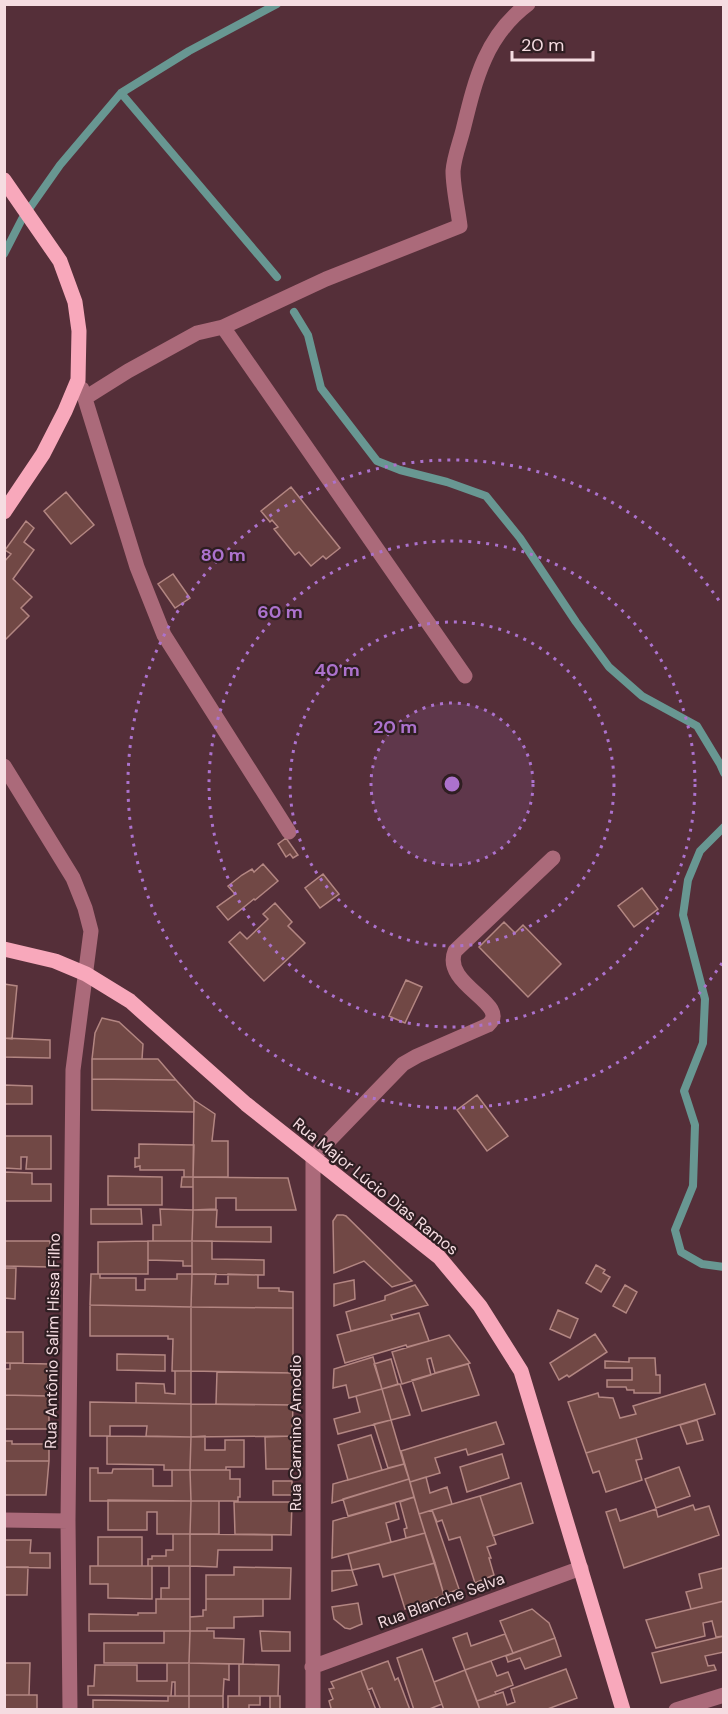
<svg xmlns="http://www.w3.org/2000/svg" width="728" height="1714" font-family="'DM Sans',sans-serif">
<rect width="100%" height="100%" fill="#552f39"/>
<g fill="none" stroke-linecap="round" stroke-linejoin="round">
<path stroke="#689792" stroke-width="8" d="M121,93L277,277
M4,254L22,219L60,165L121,93L189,51L277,4
M294,312L308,335L321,388L377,461L400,470L447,482L486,496L520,538L576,622L609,667L642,696L697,726L720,764L724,773
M724,827L700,851L688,880L683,915L705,999L703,1043L684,1091L695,1125L693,1186L675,1230L681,1252L702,1264L724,1267"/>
</g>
<path fill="#714845" stroke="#b38682" stroke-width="1.5" d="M291,487L340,548L326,559L323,556L311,566L299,552L295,555L274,529L278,527L272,520L270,522L261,511Z
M66,492L94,525L71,544L44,511Z
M26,521L34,528L24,542L34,550L13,579L32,597L21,608L29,616L4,641V562L11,554L5,550Z
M173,574L190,598L175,608L158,584Z
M286,838L298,855L293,858L290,854L286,857L278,844Z
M263,864L278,881L255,900L254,899L228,920L217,907L235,894L228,886L242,875L252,869L254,872Z
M323,874L339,894L320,908L305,888Z
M642,888L658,909L634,927L618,906Z
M275,903L292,922L288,926L305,943L264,981L229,942L240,932L247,939L268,919L263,914Z
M504,922L515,933L523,925L561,964L528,997L479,947Z
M406,980L422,987L405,1023L389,1016Z
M4,984L17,986L12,1039L4,1038Z
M102,1018L119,1022L143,1044L142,1059H92L95,1033Z
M4,1038L50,1040V1058L4,1057Z
M92,1059H158L176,1080L92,1079Z
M92,1079L176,1080L194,1100V1112L92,1110Z
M4,1085L32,1086V1104H4Z
M477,1095L508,1136L487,1151L457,1110Z
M194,1100L215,1114L212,1141H228V1177H193Z
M4,1136H51V1169H26L27,1157H21V1169L4,1168Z
M139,1144L194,1145L193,1177H184V1170H140V1166L135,1167V1158H139Z
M4,1172L32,1173V1184H51V1201H4Z
M108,1176L162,1177V1205H108Z
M182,1177H193V1187H181Z
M193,1177L288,1178L296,1210H236V1198H216V1209L193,1210Z
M91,1209H141L142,1224H91Z
M160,1209L193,1210L192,1241H153V1225H161Z
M193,1210H217L216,1227H271V1242L192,1241Z
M337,1215H343L346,1216L412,1281L392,1287L364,1261L334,1273L333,1221Z
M4,1241H50V1267L4,1266Z
M148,1241V1274H98V1242Z
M148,1241H192V1266H183V1261L148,1260Z
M192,1241H212V1259L264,1260V1275L192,1274Z
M596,1265L605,1270L603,1273L610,1277L601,1292L586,1283Z
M4,1268H16L15,1299L4,1298Z
M91,1274H100V1278H136V1290H145V1279H177V1274H192L191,1307L90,1305Z
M192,1274H216L215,1284H228V1274L258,1275V1288H279V1291L293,1292V1308L191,1307Z
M354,1280L355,1299L334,1306V1284Z
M415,1285L428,1305L391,1315L393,1320L351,1331L346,1312L385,1300V1296Z
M625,1285L637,1292L626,1313L613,1306Z
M90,1305L191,1307V1371H172L173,1339H168V1336H90Z
M191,1307L293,1308V1373L191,1371Z
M558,1310L578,1319L570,1338L550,1329Z
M419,1313L429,1341L407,1347L406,1345L345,1363L337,1335Z
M4,1332H23V1363H4Z
M595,1334L607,1352L569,1377L567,1375L559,1380L550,1363Z
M449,1335L470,1363L435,1373L431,1358L427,1359L431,1375L402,1384L392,1352Z
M117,1354L165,1355V1371L117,1370Z
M373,1357L382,1389L349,1398L346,1385L333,1388L334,1369Z
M629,1358H655L656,1375H660V1393H634V1390H627L626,1387H607V1380H632V1368H605V1361L629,1362Z
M391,1359L398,1384L382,1389L374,1364Z
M10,1363L49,1364V1396L4,1395V1369H10Z
M468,1364L479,1395L422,1411L412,1380Z
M175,1371H191V1404L136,1403V1383L164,1384L165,1393L175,1394Z
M217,1372L293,1373V1405L216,1404Z
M400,1384L410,1415L391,1420L382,1389Z
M705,1384L715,1414L586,1453L568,1402L598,1393L599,1397L613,1398L620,1418L636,1414L633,1406Z
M382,1389L391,1420L338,1434L334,1419L360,1412L356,1396Z
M4,1395L49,1396V1429H4Z
M90,1402L191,1404V1437L146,1436L147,1426H110V1436H90Z
M191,1404L293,1405L292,1436L191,1437Z
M391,1420L404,1464L388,1468L374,1424Z
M697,1420L703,1440L687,1444L680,1425Z
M496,1422L504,1444L468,1455L466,1449L435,1458L440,1473L410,1482L401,1451Z
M371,1435L382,1470L348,1480L338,1445Z
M107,1436L191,1437L190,1470H164V1465L107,1464Z
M205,1436V1450H225V1440H244V1467H226V1470H190L191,1437Z
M292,1436V1469H266L265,1437Z
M636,1438L642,1459L636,1460L642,1480L606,1492L599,1471L593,1473L586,1453Z
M4,1441H12V1444H49V1461H4Z
M502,1454L509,1478L467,1492L460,1467Z
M4,1461H49L46,1495H4Z
M404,1464L409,1479L332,1503L333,1484Z
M679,1467L690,1496L656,1508L645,1479Z
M90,1468H98V1473H112L113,1469H153V1486H172V1470H190L191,1501H90Z
M190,1470H230V1479H240V1497H238V1501H191Z
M426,1477L430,1493L447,1487L452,1504L419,1514L410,1482Z
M409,1479L414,1497L348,1516L343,1499Z
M273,1481H292V1495H273Z
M521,1483L533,1523L493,1536L480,1496Z
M480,1496L496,1544L487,1547L491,1558H489L494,1575L475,1583L460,1537L449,1540L442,1520L437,1522L432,1510Z
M414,1497L425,1533L406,1538L404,1529L407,1528L400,1502Z
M108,1500L191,1501L190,1534H157V1512H147V1530H108Z
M191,1501H219V1534H190Z
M234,1502H292L291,1535L235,1534Z
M395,1503L399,1519L386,1523L391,1542L332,1558L333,1521Z
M693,1505L695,1510L709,1506L719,1535L624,1568L606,1512L616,1509L620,1521L656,1509L658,1517Z
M432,1510L459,1589L444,1595L419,1514Z
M425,1533L435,1563L383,1577L379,1564L352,1570L348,1554Z
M173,1534H190V1566H148V1559H152V1556H166V1550H173Z
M190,1534L272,1535V1550H218L217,1567L190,1566Z
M98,1537H142V1566H98Z
M4,1540H31L30,1553H50V1568L4,1567Z
M435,1563L444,1595L405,1609L394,1574Z
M90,1566H152V1599L108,1598V1584H90Z
M169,1566H190V1599H161V1588H169Z
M4,1567H28L27,1595H4Z
M234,1567L291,1568L290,1599H206V1575H234Z
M723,1568L724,1601L691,1609L686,1592L702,1588L699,1574Z
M352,1570L357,1585L332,1591V1571Z
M156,1599H190V1631H89V1614L138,1615V1613H156Z
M206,1599H263V1616L234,1617V1628H207V1631H190V1617L203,1616V1610H206Z
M724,1601V1636L716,1637L712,1621L703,1623L705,1636L656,1648L646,1620Z
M358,1603L362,1624L350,1629L345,1628L334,1619L332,1607Z
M532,1609L549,1623L555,1638L513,1653L500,1621Z
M164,1631H190L189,1663H104V1643H164Z
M190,1631H214V1638L244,1639L243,1664L189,1663Z
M260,1631L290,1632V1651H262Z
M467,1633L471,1646L505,1634L513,1653L465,1670L453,1638Z
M724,1636V1652L705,1656L708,1666L714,1665L716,1670L661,1683L652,1653Z
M555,1638L561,1656L525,1669L520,1658L508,1662L506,1656Z
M422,1649L442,1704L427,1710H414L397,1658Z
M388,1661L395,1680L398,1678L410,1710H381L372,1688L368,1690L361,1671Z
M491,1661L497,1676L508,1672L513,1685L495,1692L496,1694L477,1701L465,1670Z
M4,1663H30L29,1695H4Z
M167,1663H189V1696H175V1682H172L171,1696L88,1695V1686H94L95,1665H137V1681H167Z
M189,1663L229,1664V1680L224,1679L223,1696H189Z
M239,1664L279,1665L278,1696H239Z
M566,1669L577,1698L545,1710H480L477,1701L503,1692L507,1705L515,1702L511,1689Z
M465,1670L480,1710H444L434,1682Z
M361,1671L376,1710H328L331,1708L329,1701L333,1699L329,1689L334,1688L331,1682Z
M4,1695H37V1710H4Z
M168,1696H189V1710H93V1700L168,1701Z
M189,1696H223V1710H189Z
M228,1696H260V1705H249V1710H228Z
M270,1696H280V1710L270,1709Z"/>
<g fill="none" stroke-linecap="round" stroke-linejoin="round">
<path stroke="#ab6a7a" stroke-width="15" d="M223,327L465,676
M82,389L137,567L164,635L289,832
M85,398L128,371L197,333L223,327L326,279L460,226C458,209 453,188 453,171C454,157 460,142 463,130C475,81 485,36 528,4
M4,766L73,878L85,908L91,931L73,1070L68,1521L70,1710
M4,1520L68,1521
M312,1667L581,1568
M313,1710V1157L403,1064L417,1056L488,1025C512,1004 441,985 455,951L553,858
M676,1710L724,1695"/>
<path stroke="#f8a8bb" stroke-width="15" d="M4,180L60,261L75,302L79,331L78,380L65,411L43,454L4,512
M4,949L55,961L86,974L130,1001L246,1104L439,1257L480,1306L521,1371L623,1710"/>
</g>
<circle cx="452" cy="784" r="81" fill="#ac72cd" fill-opacity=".12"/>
<g fill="none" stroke="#ac72cd" stroke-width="3" stroke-dasharray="3 6">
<circle cx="452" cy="784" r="81"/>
<circle cx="452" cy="784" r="162"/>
<circle cx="452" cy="784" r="243"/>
<path d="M722 963A324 324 0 1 1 722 605"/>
</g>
<g text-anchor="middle" stroke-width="4.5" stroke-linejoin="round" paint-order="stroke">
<g font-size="16" fill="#f5dce1" stroke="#2f1e22">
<text transform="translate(376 1186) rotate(39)" y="6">Rua Major Lúcio Dias Ramos</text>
<text transform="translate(52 1341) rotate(-89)" y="6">Rua Antônio Salim Hissa Filho</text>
<text transform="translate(295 1433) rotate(-90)" y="6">Rua Carmino Amodio</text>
<text transform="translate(441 1600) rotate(-20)" y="6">Rua Blanche Selva</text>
</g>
</g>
<circle cx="452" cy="784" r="9" fill="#ac72cd" stroke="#2f1e22" stroke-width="3"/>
<g font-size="18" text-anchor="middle" font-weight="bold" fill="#ac72cd" stroke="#2f1e22" stroke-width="4.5" stroke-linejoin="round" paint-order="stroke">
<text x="223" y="561">80 m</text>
<text x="280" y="618">60 m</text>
<text x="337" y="676">40 m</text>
<text x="395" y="733">20 m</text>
</g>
<rect width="728" height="1714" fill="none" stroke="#f5dce1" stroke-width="12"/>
<path d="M512 51v9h81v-9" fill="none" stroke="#f5dce1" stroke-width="3"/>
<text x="521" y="51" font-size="18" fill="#f5dce1" stroke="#2f1e22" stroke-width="4.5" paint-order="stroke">20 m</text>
</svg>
